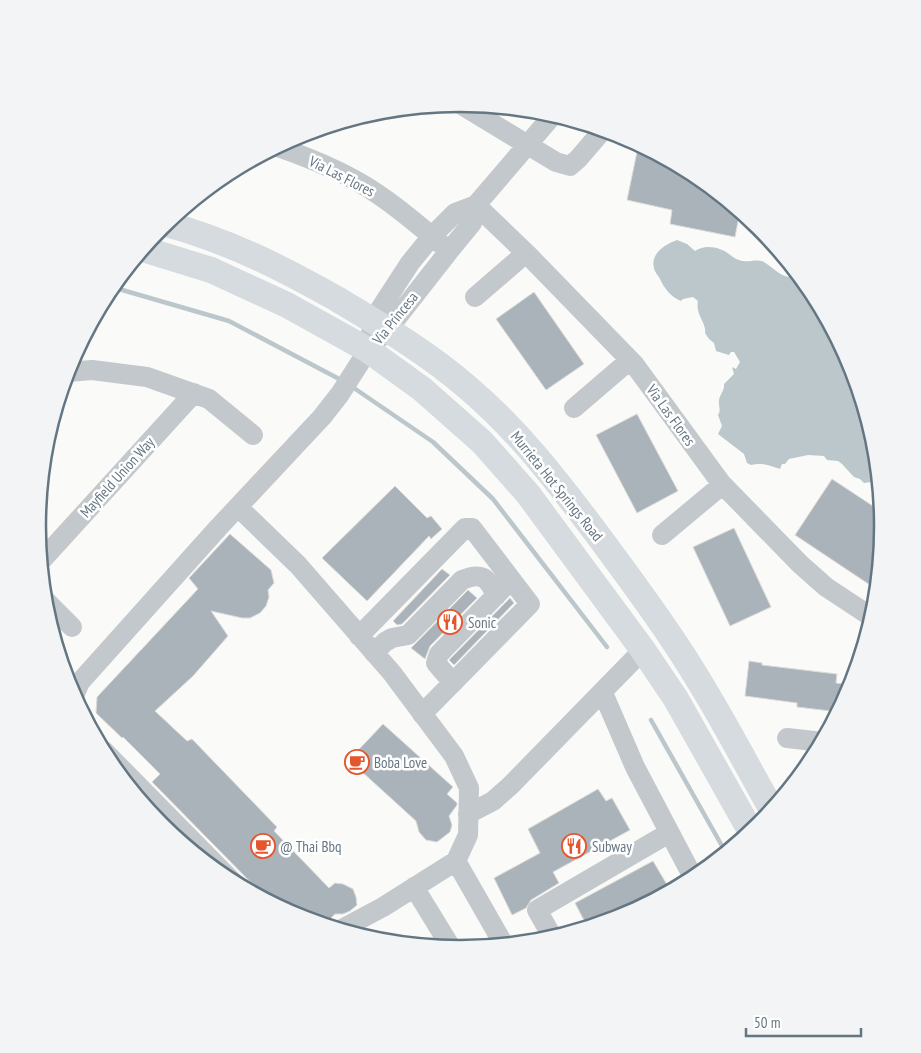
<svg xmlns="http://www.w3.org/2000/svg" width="921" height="1053" viewBox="0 0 921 1053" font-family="'PT Sans Narrow',sans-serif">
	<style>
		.water { fill: #bbc7cb }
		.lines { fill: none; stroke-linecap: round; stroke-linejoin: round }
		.stream { stroke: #bbc7cb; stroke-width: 4.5 }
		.building { fill: #aab3b9; stroke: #dcdcda }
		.minor { stroke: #c3c8cc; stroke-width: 20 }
		.major { stroke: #d6dbdf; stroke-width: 26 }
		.labels { text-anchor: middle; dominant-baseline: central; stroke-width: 5; stroke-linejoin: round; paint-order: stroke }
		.street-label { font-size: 15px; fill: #657683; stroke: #fff }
		.poi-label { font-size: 15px; fill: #657683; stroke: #fff; text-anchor: start }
		.rim { fill: none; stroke: #657683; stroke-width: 2.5 }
	</style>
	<rect width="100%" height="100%" fill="#fafaf8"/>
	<path class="water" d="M677 240 687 244 695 251C705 244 720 247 729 254 732 256 735 259 739 260 745 263 756 259 762 261 771 265 783 280 792 276 797 289 809 292 817 301L851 365 875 444 879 486 871 482 864 483 860 479 854 477 842 464 838 461 827 460 824 456 808 455 789 459 785 464H782L780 469C770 466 762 462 751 465L747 463 744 454 718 434 722 426 718 415C721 410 719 409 719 403 718 396 725 391 724 384L734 374 732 367 736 369 740 362 734 352H731L729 355 716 351 714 343 709 339 705 333C707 323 695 315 698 301L693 297 683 299 681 301C671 297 664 288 660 279 658 275 655 273 654 268 650 253 666 244 677 240Z"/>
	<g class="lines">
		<path class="stream" d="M112 287 229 321 343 381
			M351 386 433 442 493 499 607 647
			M651 720 726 853"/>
	</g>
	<path class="building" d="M638 147 646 148 696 175 740 211 735 237 670 224 672 210 627 200Z
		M534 292 584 364 546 390 496 319Z
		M637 414 678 491 637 513 596 435Z
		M832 479 882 512 884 526 878 579 873 587 795 535Z
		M395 486 427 518 431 516 442 529 431 539 429 536 367 601 322 558Z
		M734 528 771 607 730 626 693 547Z
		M230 534 271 570 274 583 268 590 269 597 266 606 260 613 250 618H242L211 611 228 636 193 676 155 711 187 741 192 739 277 827 274 831 329 888 335 883 343 884 353 889 356 897 357 905 350 911 343 914H335L324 925 298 917 270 902 152 782 160 774 123 737 122 738 96 713 97 697 198 589 189 578Z
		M442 569 450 575 402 624 397 625 393 621Z
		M468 590 477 598 430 646 425 659 411 648Z
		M510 598 514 603 454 665 449 660Z
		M749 661 762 663V665L837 674 836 683 852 685 839 712 797 707V703L745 696Z
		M383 724 453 787 447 794 457 803V805L449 816 452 825 450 832 437 842 426 840 419 832 416 821 349 760Z
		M598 789 606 801 612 798 630 830 553 872 559 883 531 900 526 908 512 915 494 878 540 853 528 829Z
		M653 861 669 888 608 922 588 928 575 903Z"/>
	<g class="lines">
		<path class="minor" d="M460 104 556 162 570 166 578 159 603 130
			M278 147C313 159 349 174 379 195 404 212 426 231 449 251
			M476 205 529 256 634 364 721 483 800 564 826 587 873 618
			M475 297 526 253
			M371 334 373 320 410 263 432 236 455 213 476 205
			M68 372 92 370 147 377 209 399 253 435
			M574 408 630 360
			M238 507 298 565 392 673 454 756 469 788 468 835 456 861 383 907 340 930
			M662 535 722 485
			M41 561 194 393
			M45 600 72 627
			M359 636 465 528H472L530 604 422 714
			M374 653 385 642 392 638 408 635 462 580C482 572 488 577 496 596
			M453 683 436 663 439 654 505 586
			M603 693 635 767 694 879
			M74 696 80 682 218 528 322 417 340 394 368 350 388 329 449 251 472 223 476 205 553 115
			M787 738 823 742
			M103 750 234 883
			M468 814 493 801 510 786 643 650
			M456 861 504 945
			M414 887 452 949
			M553 938 537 910 669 833"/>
		<path class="major" d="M166 224C229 241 280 267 337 299 382 326 428 353 467 387 518 430 557 481 597 534 623 569 649 604 673 640 710 695 740 753 772 810
			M143 249 211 270 287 305 368 350 422 389 482 442 528 494 643 650 676 699 751 832"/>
	</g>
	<defs>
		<symbol id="restaurant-ring" viewBox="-11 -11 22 22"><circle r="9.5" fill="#fff" stroke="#e4572e" stroke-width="1.5"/><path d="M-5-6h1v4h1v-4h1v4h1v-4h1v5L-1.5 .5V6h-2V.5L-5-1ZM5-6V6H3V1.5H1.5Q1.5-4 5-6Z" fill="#e4572e"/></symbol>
		<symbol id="cafe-ring" viewBox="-11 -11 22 22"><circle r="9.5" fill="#fff" stroke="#e4572e" stroke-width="1.5"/><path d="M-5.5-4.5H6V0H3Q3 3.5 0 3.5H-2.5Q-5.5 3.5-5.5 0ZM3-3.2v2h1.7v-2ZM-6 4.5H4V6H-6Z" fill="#e4572e"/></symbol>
	</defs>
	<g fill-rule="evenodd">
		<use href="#restaurant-ring" x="436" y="608" width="28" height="28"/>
		<use href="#cafe-ring" x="343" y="748" width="28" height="28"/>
		<use href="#cafe-ring" x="249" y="832" width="28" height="28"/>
		<use href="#restaurant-ring" x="560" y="832" width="28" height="28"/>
	</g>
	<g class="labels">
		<g class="street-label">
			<text transform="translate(342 176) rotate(27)">Via Las Flores</text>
			<text transform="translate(395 318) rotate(-51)">Via Princesa</text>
			<text transform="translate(671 415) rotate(54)">Via Las Flores</text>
			<text transform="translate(117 477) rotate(-48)">Mayfield Union Way</text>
			<text transform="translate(557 486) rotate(51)">Murrieta Hot Springs Road</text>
		</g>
		<g class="poi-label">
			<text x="468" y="622">Sonic</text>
			<text x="374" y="762">Boba Love</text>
			<text x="280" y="846">@ Thai Bbq</text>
			<text x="592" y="846">Subway</text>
		</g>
	</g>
	<path d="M0 0H921V1053H0ZM46 526a414 414 0 1 1 828 0a414 414 0 1 1-828 0Z" fill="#f3f4f5" fill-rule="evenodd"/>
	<path class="rim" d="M46 526a414 414 0 1 1 828 0a414 414 0 1 1-828 0Z"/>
	<path d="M746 1028v8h115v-8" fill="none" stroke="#657683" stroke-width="2.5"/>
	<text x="754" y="1028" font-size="15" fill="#657683" stroke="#ffffff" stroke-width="4" paint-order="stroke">50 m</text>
</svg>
